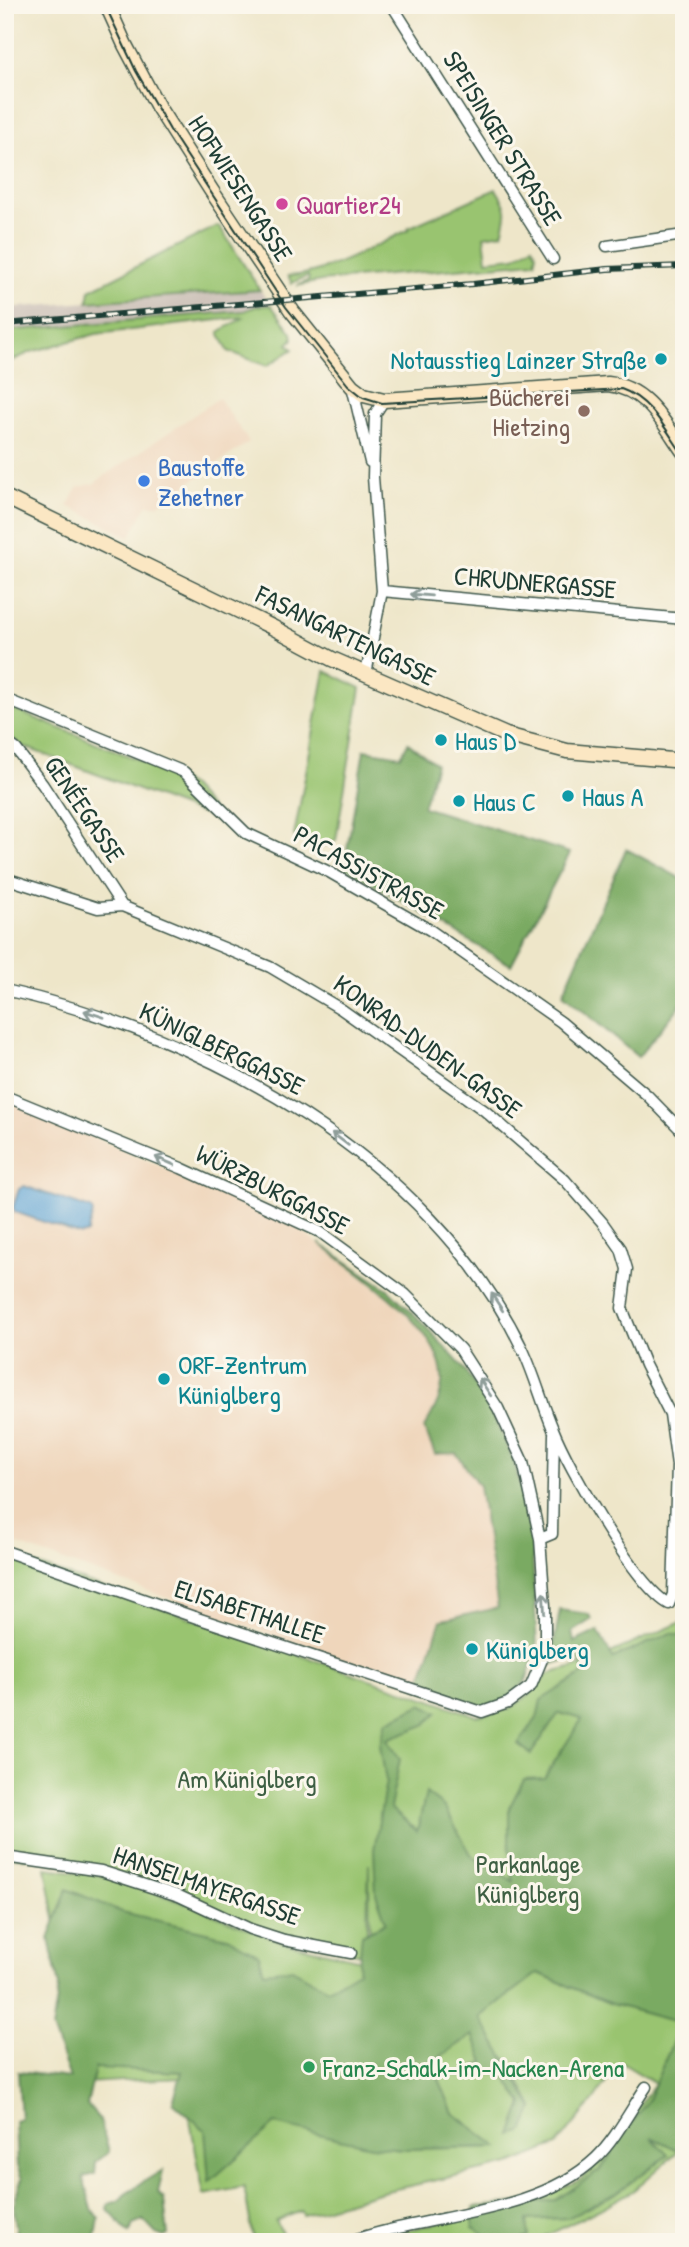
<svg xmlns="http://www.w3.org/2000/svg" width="689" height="2247" viewBox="0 0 689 2247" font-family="'Patrick Hand',sans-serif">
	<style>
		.built { fill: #efd6bb }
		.industrial { fill: #cdc2b9 }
		.green { fill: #99c470; stroke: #5c8052; stroke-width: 2; fill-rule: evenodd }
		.forest { fill: #7aaa62; stroke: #4c744b; stroke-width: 2 }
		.water { fill: #60a4d5; stroke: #407084; stroke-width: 2 }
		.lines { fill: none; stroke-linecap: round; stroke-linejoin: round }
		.minor-casing { stroke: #3e564a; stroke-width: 13 }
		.secondary-casing { stroke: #3e564a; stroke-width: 17 }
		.minor { stroke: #fff; stroke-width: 10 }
		.secondary { stroke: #fbe7c3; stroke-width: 14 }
		.tram { stroke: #1f3d34; stroke-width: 2 }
		.rail-casing { stroke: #1f3d34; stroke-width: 6 }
		.rail { stroke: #fbf7ec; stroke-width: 3.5; stroke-dasharray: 10; stroke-linecap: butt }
		.oneway { stroke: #8f9e9a }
		.hotel-dot { fill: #d1479c; stroke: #fbf7ec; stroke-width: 2.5 }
		.culture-dot { fill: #0f9aa8; stroke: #fbf7ec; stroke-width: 2.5 }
		.education-dot { fill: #8d6e63; stroke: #fbf7ec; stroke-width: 2.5 }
		.shop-dot { fill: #3f7fe0; stroke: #fbf7ec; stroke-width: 2.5 }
		.leisure-dot { fill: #2e9e5b; stroke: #fbf7ec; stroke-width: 2.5 }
		.labels { text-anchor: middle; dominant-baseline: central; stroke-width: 6; stroke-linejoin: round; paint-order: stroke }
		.street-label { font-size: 26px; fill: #1f3d34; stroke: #fbf7ec }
		.hotel-label { font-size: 26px; fill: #b23c85; stroke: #fbf7ec; text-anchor: start }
		.culture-label { font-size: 26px; fill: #0d838f; stroke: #fbf7ec; text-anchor: start }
		.education-label { font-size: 26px; fill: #785e54; stroke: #fbf7ec; text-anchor: end }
		.shop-label { font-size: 26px; fill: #366cbe; stroke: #fbf7ec; text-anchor: start }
		.park-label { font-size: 26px; fill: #3e5f43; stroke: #fbf7ec }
		.leisure-label { font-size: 26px; fill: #27864d; stroke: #fbf7ec; text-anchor: start }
	</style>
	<rect width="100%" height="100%" fill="#fbf7ec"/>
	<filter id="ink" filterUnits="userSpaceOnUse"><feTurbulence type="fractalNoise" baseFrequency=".0143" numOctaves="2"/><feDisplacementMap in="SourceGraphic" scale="14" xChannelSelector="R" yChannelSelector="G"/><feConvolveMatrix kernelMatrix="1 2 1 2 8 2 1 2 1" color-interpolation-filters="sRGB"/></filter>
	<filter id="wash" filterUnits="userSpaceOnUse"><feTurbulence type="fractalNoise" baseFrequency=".00686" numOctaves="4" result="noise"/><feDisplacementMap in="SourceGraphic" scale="28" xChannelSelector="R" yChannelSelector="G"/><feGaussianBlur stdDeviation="1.57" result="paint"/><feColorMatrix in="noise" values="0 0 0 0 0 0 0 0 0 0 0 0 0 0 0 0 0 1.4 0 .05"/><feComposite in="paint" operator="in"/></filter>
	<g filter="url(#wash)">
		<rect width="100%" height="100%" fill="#eee6c9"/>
		<path class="built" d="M219 398 249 442 157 505H147L130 537 68 506 78 487 93 484Z
			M5 1099 293 1224 388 1298 427 1335 441 1364 442 1384 438 1398 424 1428 456 1453 479 1485 498 1608 418 1687 5 1540Z"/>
		<path class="industrial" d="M260 290 271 305 257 306 244 311 5 331V308Z"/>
		<path class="green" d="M496 189C509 209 508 212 502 233L484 236 487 260 515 257 532 246 537 254 535 262 321 281 297 286 309 280 308 276 292 283 288 276C324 275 374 246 408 230V228Z
			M217 226 220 227 260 290 88 302 90 290Z
			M271 305 292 333 293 339 288 344 293 349 267 366 228 351 219 332 245 317 96 334 31 352 5 364V331L244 311 257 306Z
			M325 671 361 688 336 840 326 845 294 836Z
			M5 706 171 773 191 787 223 822 22 746 5 733Z
			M5 1554 477 1716 509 1709 530 1694 548 1674 583 1665 684 1621V2146L634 2190 600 2209 534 2242H361L547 2195 580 2180 602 2160 655 2083 620 2062 593 2101 557 2145 510 2164 382 2192 303 2215 301 2211 276 2221 286 2242H254L244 2187 204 2195 182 2078 84 2083 46 1868 99 1875 178 1900 283 1942 370 1962 369 1864 366 1955 285 1938 101 1869 5 1855ZM506 2058 533 2107 512 2135 523 2104 502 2072 479 2073ZM453 2113 497 2147 404 2149 372 2146Z"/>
		<path class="forest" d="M408 743 436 764 423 807 570 853 511 965 344 867 364 750 401 756Z
			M626 849 684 880V1001L638 1057 563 994Z
			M319 1243 389 1290 422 1322 461 1365 489 1406 513 1459 526 1506 532 1544 537 1649 526 1681 505 1701 481 1709 418 1688 441 1620 498 1608 479 1486 456 1453 435 1454 424 1428C432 1414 441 1399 442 1383 446 1328 358 1274 319 1243Z
			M560 1610 588 1614 592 1619 572 1632 574 1642 598 1631 613 1658 671 1633 684 1636V2153L651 2137 668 2155 615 2194 568 2218 527 2220 529 2237C506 2247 492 2240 473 2227L474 2207 556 2200 600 2170 648 2100 681 2023 611 2004 538 1973 480 2017 533 2108 523 2132 511 2135 523 2104 502 2072 457 2075 484 2062 473 2035 432 2062 453 2113 498 2147 405 2149 371 2146 275 2124 209 2182 205 2130 173 2102 182 2072 95 2068 87 2105 100 2120 109 2152 96 2162 95 2174 83 2177 92 2209 99 2219 95 2242H18C15 2215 10 2206 22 2179L17 2166 15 2121 21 2119 18 2072 70 2078 52 2029 59 1987 49 1939 67 1889 122 1912 227 1937 259 1955 264 1972 292 1969 328 1989 358 1971 362 1935 386 1922 376 1894 374 1850 386 1781 380 1745 386 1722 422 1704 438 1712 425 1725 387 1739 400 1759 390 1808 417 1831 426 1793 444 1807 472 1856 513 1881 509 1845V1808L524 1779 544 1778 582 1719 559 1713 531 1754 518 1744 537 1718 541 1700 584 1673 577 1657 550 1665Z
			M163 2170 158 2193 164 2199 168 2235 164 2237 156 2234 143 2220 134 2225 129 2233 108 2210 109 2204 118 2201 135 2187Z"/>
		<path class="water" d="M24 1186 91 1209 93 1213 87 1233 81 1235 15 1212 13 1207 19 1189Z"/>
	</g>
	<g filter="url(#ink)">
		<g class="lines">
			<defs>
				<path id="minor" d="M392 5 553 259
					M607 246 684 235
					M352 386 370 462
					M382 591 684 619
					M366 674 382 591 373 477 375 414 384 400
					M5 699 184 772 246 833 329 872 430 930 561 1022 647 1095 684 1133
					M5 741 16 749 43 785 122 906
					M5 878 98 908 122 906 270 967 341 1009 485 1111 565 1180 602 1222 621 1249 627 1269 622 1308 645 1365 670 1414
					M5 990C207 1035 430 1158 523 1350 535 1376 542 1403 553 1429 568 1467 636 1587 669 1604L673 1594 677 1465 670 1414 684 1422
					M5 1096 181 1168 320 1232 405 1294 460 1349 498 1408 523 1462 540 1539 545 1606V1652L531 1686 508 1703 482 1712 197 1618 5 1551
					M540 1539 552 1534 554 1434
					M5 1857 101 1871 179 1896 250 1929 284 1940 351 1953
					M348 2242C425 2214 535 2216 596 2158 615 2140 631 2109 646 2087"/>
				<path id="secondary" d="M107 5 125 45 158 107 211 190 292 311 352 386 364 395 384 400 608 384C647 388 663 422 684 452
					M5 497 272 627 332 659 506 735 567 751 684 761"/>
			</defs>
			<use href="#minor" class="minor-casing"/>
			<use href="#secondary" class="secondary-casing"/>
			<use href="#minor" class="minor"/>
			<use href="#secondary" class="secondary"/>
			<path class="tram" d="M105 5 136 71 170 130 286 307 348 385 363 397 382 403 621 389C651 399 667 432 684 456"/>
			<defs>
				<path id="rail" d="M5 324 473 284 607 269 684 266"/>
			</defs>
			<use href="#rail" class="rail-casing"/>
			<use href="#rail" class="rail"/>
		</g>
		<defs><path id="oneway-shaft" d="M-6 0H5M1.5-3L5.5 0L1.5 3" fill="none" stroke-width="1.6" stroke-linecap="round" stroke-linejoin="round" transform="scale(1.75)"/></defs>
		<g class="oneway">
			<use href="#oneway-shaft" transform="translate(421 595) rotate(-175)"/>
			<use href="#oneway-shaft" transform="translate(94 1014) rotate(-162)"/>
			<use href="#oneway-shaft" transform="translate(340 1139) rotate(-143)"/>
			<use href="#oneway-shaft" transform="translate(165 1161) rotate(-157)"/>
			<use href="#oneway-shaft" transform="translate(497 1302) rotate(-123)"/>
			<use href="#oneway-shaft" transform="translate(485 1387) rotate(-123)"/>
			<use href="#oneway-shaft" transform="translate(544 1603) rotate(-93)"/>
		</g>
	</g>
	<circle class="hotel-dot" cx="282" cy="204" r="7"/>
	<g class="culture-dot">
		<circle cx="661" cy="359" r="7"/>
		<circle cx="441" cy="740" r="7"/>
		<circle cx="568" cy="796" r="7"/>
		<circle cx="459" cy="801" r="7"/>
		<circle cx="164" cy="1379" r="7"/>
		<circle cx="472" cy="1649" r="7"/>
	</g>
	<circle class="education-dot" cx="584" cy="411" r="7"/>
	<circle class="shop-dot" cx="144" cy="481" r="7"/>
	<circle class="leisure-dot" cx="309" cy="2067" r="7"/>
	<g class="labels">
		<g class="street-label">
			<text transform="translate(503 138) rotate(58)">SPEISINGER STRASSE</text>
			<text transform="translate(241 188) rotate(57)">HOFWIESENGASSE</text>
			<text transform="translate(535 582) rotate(5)">CHRUDNERGASSE</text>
			<text transform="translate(346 635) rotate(26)">FASANGARTENGASSE</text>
			<text transform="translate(85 809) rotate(56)">GENÉEGASSE</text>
			<text transform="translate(369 872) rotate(29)">PACASSISTRASSE</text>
			<text transform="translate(428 1046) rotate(36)">KONRAD-DUDEN-GASSE</text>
			<text transform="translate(222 1048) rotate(26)">KÜNIGLBERGGASSE</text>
			<text transform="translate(273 1189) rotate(27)">WÜRZBURGGASSE</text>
			<text transform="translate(250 1611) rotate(18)">ELISABETHALLEE</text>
			<text transform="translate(207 1885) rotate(19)">HANSELMAYERGASSE</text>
		</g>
		<g class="hotel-label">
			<text x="296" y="204">Quartier24</text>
		</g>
		<g class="culture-label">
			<text x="647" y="359" text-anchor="end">Notausstieg Lainzer Straße</text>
			<text x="455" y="740">Haus D</text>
			<text x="582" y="796">Haus A</text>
			<text x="473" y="801">Haus C</text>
			<text x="178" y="1364">ORF-Zentrum<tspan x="178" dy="30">Küniglberg</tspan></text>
			<text x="486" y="1649">Küniglberg</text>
		</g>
		<g class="education-label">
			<text x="570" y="396">Bücherei<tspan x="570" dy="30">Hietzing</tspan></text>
		</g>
		<g class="shop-label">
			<text x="158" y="466">Baustoffe<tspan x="158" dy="30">Zehetner</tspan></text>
		</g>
		<g class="park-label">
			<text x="247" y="1778">Am Küniglberg</text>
			<text x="528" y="1863">Parkanlage<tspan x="528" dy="30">Küniglberg</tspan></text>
		</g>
		<g class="leisure-label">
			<text x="323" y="2067">Franz-Schalk-im-Nacken-Arena</text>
		</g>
	</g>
	<rect width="689" height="2247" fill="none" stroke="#fbf7ec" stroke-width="28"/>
</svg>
